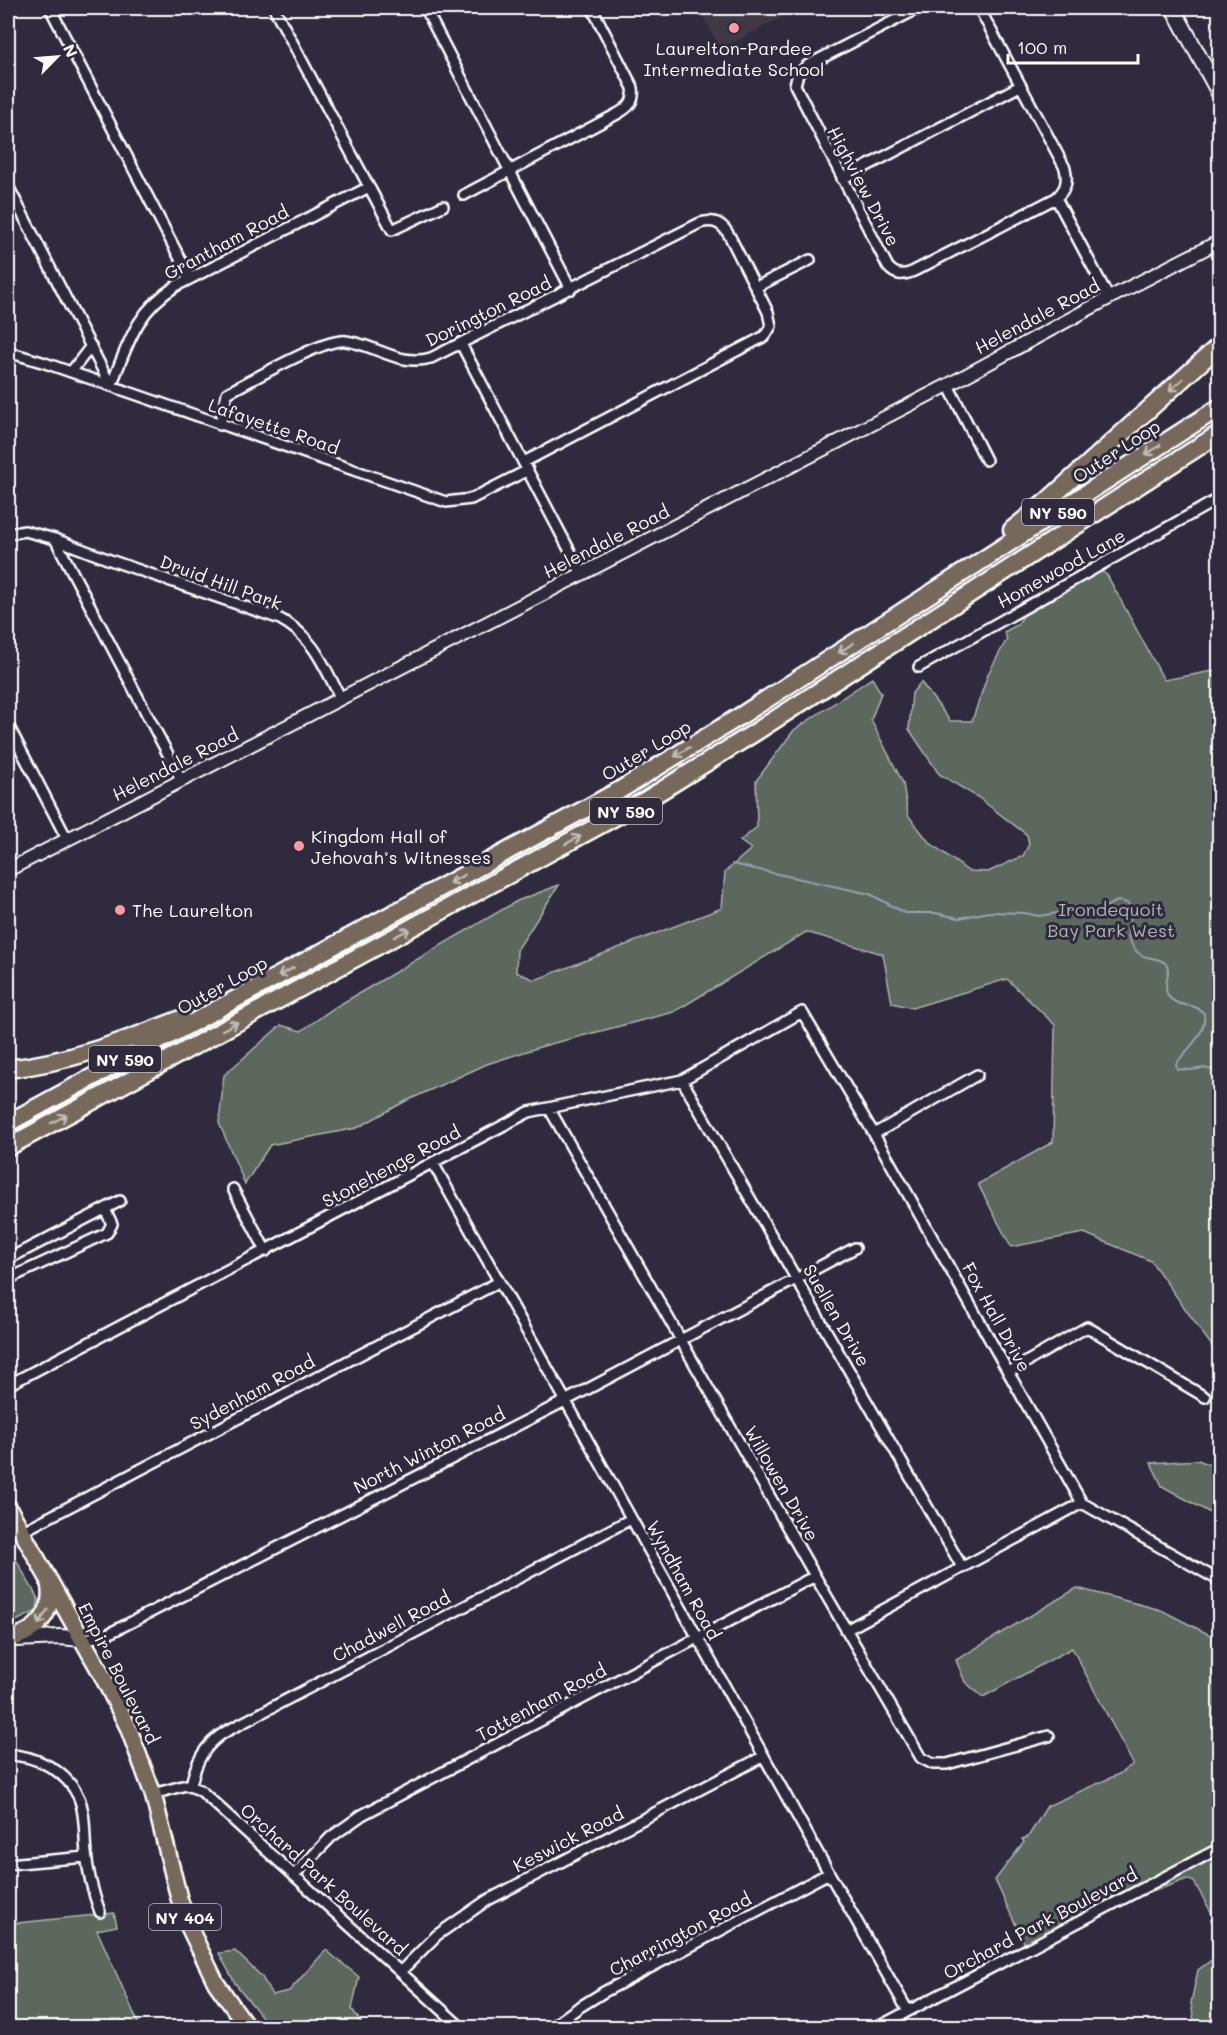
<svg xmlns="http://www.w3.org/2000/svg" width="1227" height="2035" viewBox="0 0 1227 2035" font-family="Mali,sans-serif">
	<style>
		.built { fill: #413845 }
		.green { fill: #5c685d; stroke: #aeb4ae; stroke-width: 1.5 }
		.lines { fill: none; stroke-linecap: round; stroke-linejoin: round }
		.stream { stroke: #97a2b1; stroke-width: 2 }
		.minor-casing { stroke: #fff; stroke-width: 14 }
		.tertiary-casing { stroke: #fff; stroke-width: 16 }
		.secondary-casing { stroke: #fff; stroke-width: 18 }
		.primary-casing { stroke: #fff; stroke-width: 20 }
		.motorway-casing { stroke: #fff; stroke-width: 21 }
		.minor { stroke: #2f2a3d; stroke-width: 9 }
		.tertiary { stroke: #2f2a3d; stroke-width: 12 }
		.secondary { stroke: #2f2a3d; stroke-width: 14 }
		.primary { stroke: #76695c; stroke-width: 15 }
		.motorway { stroke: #76695c; stroke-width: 16 }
		.oneway { stroke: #c1bcb6 }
		.poi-dot { fill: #ff9aa2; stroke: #2f2a3d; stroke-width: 2 }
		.labels { text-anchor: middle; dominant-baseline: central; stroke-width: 6; stroke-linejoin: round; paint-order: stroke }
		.shield { fill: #2f2a3d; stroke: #c1bfc5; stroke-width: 1.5 }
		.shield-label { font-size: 16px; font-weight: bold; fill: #fff }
		.poi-label { font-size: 18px; fill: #fff; stroke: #2f2a3d; text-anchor: start }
		.street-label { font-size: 18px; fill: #fff; stroke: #2f2a3d }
		.park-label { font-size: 18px; fill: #aeb4ae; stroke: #2f2a3d }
	</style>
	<rect width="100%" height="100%" fill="#2f2a3d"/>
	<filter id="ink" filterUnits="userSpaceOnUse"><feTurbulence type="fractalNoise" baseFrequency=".0167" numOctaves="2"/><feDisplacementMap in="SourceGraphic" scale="12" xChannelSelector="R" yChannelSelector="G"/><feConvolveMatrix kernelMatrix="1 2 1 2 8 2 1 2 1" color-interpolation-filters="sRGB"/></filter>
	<g filter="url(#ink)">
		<path class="built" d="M698 8H799L721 49Z"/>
		<path class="green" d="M1101 571 1107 575 1164 680 1219 670V1356L1151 1261 1084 1233 1011 1247 978 1184 1053 1142 1055 1025 1007 979 912 1008 892 1003 883 954 806 932 674 1012 543 1046 487 1064 404 1102 357 1128 270 1145 245 1184 219 1123 224 1075 281 1025 301 1031 334 1008 517 901 559 885 517 950 516 972 535 980 722 908 725 872 751 849 740 841 757 827 756 781 794 730 872 678 881 693 871 720 903 783 908 815 929 842 968 871 988 872 1023 856 1029 844 1027 835 979 798 939 774 909 729 912 693 921 682 950 721H972L988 674 1007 639 1004 632 1017 625 1023 616Z
			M1198 1460 1219 1469V1518L1162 1486 1151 1463Z
			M8 1545 38 1599 37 1611 14 1622H8Z
			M1077 1588 1161 1610 1208 1634 1219 1636V1926L1194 1882 1187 1879 1155 1891 1143 1887 1027 1949 995 1880 1024 1842 1022 1839 1028 1837 1047 1806 1119 1774 1133 1764 1072 1648 983 1697 965 1682 956 1660Z
			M114 1913 117 1926 97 1930 140 2027 8 2028V1924Z
			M1219 1947V2027H1195L1191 2003 1198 1970 1217 1956Z
			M326 1950 359 1977 352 2009 364 2027H270L235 1983 219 1953 235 1951 262 1977 272 1995 289 1991Z"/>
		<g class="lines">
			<path class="stream" d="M732 864 870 894 905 913H935L959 918 989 912 1024 913 1039 916 1064 912 1074 907H1081L1088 909 1090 914C1102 914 1111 898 1124 902 1138 907 1129 921 1128 931 1127 935 1131 944 1134 948 1143 962 1158 955 1166 964 1173 973 1159 988 1171 999 1182 1009 1191 1001 1204 1013 1207 1035 1187 1048 1176 1064L1177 1069 1191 1070 1204 1068 1220 1072"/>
			<defs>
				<path id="minor" d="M50 8 190 278
					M274 8 392 230 443 206
					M425 8 571 289
					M919 8 808 65 798 74 795 85 888 267C896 276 903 276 914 271L1056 198C1066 189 1068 182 1065 168L979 8
					M1209 74 1220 69
					M842 179 1020 86
					M8 186 111 386
					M464 195 617 114C628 108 635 102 633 88L592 8
					M1056 198 1109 298
					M756 287 810 260
					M461 344 582 574
					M8 352 42 362 446 502 471 499 528 470
					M71 372 91 346
					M948 385 986 460
					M111 386C128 344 136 311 176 286L369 187
					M220 425 227 393C251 381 324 338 346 341 377 345 399 367 431 358L700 223C714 219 722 223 729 235L768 312 771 326 765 336 524 462
					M8 534 25 531 55 539 110 560 280 619C314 637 324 666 341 699
					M55 539 182 781
					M919 667 1220 498
					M8 725 67 839
					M682 1080 962 1567
					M549 1108 815 1576 921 1758 933 1764H947L1049 1736
					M874 1134 977 1075
					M433 1163 829 1873 908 2011
					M233 1189 266 1251
					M8 1259 120 1201
					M8 1279 107 1233 112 1224 105 1209
					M1009 1372 1087 1327 1205 1397
					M8 1385 529 1112 682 1080 802 1012 874 1134 1082 1503 1220 1581
					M21 1532 499 1282
					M846 1630 1082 1503
					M82 1639 104 1636 565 1401 855 1248
					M8 1755C36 1755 67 1771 79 1798 86 1815 84 1836 86 1853 88 1873 93 1893 100 1912
					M191 1785C196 1762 204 1745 225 1732L631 1519
					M153 1794 186 1785 200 1790 462 2028
					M8 1864 86 1857
					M294 1875 331 1837 362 1815 815 1576
					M401 1971 437 1935 486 1901 764 1756
					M550 2028 578 2008 604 1992 829 1873
					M876 2028 1220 1848"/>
				<path id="tertiary" d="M8 870 948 385 1109 298 1220 241"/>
				<path id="secondary" d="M1173 8 1220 95
					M16 1639 60 1637 82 1639"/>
				<path id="primary" d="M8 1507 100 1671 128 1727 153 1794 179 1898 189 1927 216 1983 248 2028
					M9 1639C37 1632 55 1613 49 1583"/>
				<path id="motorway" d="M1012 530 1045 503 1220 345
					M8 1069C70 1062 122 1042 181 1019
					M8 1123 620 790 742 715 1220 407
					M8 1147 646 800 754 733 1220 433"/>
			</defs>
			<use href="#minor" class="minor-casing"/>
			<use href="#tertiary" class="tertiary-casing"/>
			<use href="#secondary" class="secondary-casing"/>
			<use href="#primary" class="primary-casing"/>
			<use href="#motorway" class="motorway-casing"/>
			<use href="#minor" class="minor"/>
			<use href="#tertiary" class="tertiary"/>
			<use href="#secondary" class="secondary"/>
			<use href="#primary" class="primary"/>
			<use href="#motorway" class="motorway"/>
		</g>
		<defs><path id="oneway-shaft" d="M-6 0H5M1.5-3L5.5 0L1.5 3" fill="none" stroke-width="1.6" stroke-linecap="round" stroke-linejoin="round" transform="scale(1.5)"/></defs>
		<g class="oneway">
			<use href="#oneway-shaft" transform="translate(1176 385) rotate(138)"/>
			<use href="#oneway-shaft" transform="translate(1153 450) rotate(147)"/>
			<use href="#oneway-shaft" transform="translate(846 648) rotate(147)"/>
			<use href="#oneway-shaft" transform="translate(682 752) rotate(148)"/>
			<use href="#oneway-shaft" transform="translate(573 840) rotate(-28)"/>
			<use href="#oneway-shaft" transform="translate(457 879) rotate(151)"/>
			<use href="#oneway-shaft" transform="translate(402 933) rotate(-28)"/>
			<use href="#oneway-shaft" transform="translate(286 972) rotate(151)"/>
			<use href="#oneway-shaft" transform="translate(230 1026) rotate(-28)"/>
			<use href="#oneway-shaft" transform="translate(59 1119) rotate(-28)"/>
			<use href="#oneway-shaft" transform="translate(43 1617) rotate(124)"/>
		</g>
	</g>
	<g class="poi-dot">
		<circle cx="734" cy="28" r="6"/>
		<circle cx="299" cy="846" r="6"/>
		<circle cx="120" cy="910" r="6"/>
	</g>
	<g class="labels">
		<g class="shield">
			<rect x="1022" y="499" width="72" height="26" rx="4.5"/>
			<rect x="590" y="798" width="72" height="26" rx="4.5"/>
			<rect x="89" y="1046" width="72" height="26" rx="4.5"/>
			<rect x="149" y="1904" width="72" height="26" rx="4.5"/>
		</g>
		<g class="shield-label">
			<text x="1058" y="512">NY 590</text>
			<text x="626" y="811">NY 590</text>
			<text x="125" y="1059">NY 590</text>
			<text x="185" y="1917">NY 404</text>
		</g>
		<g class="poi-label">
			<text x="734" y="48" text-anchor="middle">Laurelton-Pardee<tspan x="734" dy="21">Intermediate School</tspan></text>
			<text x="311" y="836">Kingdom Hall of<tspan x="311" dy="21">Jehovah’s Witnesses</tspan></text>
			<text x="132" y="910">The Laurelton</text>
		</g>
		<g class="street-label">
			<text transform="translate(864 186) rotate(62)">Highview Drive</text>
			<text transform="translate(226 242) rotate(-28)">Grantham Road</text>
			<text transform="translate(488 311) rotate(-26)">Dorington Road</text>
			<text transform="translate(1037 316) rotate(-28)">Helendale Road</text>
			<text transform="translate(274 426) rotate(19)">Lafayette Road</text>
			<text transform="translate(1116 451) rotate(-33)">Outer Loop</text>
			<text transform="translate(606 541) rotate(-27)">Helendale Road</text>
			<text transform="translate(1061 568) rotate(-29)">Homewood Lane</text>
			<text transform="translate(221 582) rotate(20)">Druid Hill Park</text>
			<text transform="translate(646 750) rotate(-31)">Outer Loop</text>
			<text transform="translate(175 764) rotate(-27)">Helendale Road</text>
			<text transform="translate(222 985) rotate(-29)">Outer Loop</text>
			<text transform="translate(391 1166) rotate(-28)">Stonehenge Road</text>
			<text transform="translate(837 1315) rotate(60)">Suellen Drive</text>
			<text transform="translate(997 1317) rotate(61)">Fox Hall Drive</text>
			<text transform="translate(252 1392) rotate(-28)">Sydenham Road</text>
			<text transform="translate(429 1450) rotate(-27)">North Winton Road</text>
			<text transform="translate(782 1483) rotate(60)">Willowen Drive</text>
			<text transform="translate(684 1580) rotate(61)">Wyndham Road</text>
			<text transform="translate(391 1626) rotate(-28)">Chadwell Road</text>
			<text transform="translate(119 1673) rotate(63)">Empire Boulevard</text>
			<text transform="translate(541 1702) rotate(-28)">Tottenham Road</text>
			<text transform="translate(568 1839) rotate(-27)">Keswick Road</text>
			<text transform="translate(324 1879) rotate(42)">Orchard Park Boulevard</text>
			<text transform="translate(1040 1923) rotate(-28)">Orchard Park Boulevard</text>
			<text transform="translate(680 1934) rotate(-28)">Charrington Road</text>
		</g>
		<g class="park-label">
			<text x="1111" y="909">Irondequoit<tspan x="1111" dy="21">Bay Park West</tspan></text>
		</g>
	</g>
	<rect width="1227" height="2035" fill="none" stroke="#2f2a3d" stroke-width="30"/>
	<rect x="15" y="15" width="1197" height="2005" fill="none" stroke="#fff" stroke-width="2" filter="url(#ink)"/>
	<g transform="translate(57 57) rotate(65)" stroke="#2f2a3d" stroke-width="4.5" paint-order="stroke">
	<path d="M0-4.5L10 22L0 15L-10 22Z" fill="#ffffff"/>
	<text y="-9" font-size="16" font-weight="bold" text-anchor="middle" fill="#ffffff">N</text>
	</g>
	<path d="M1008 54v9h130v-9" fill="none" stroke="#ffffff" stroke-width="3"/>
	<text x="1017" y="54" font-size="18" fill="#ffffff" stroke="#2f2a3d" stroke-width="4.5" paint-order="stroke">100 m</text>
</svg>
